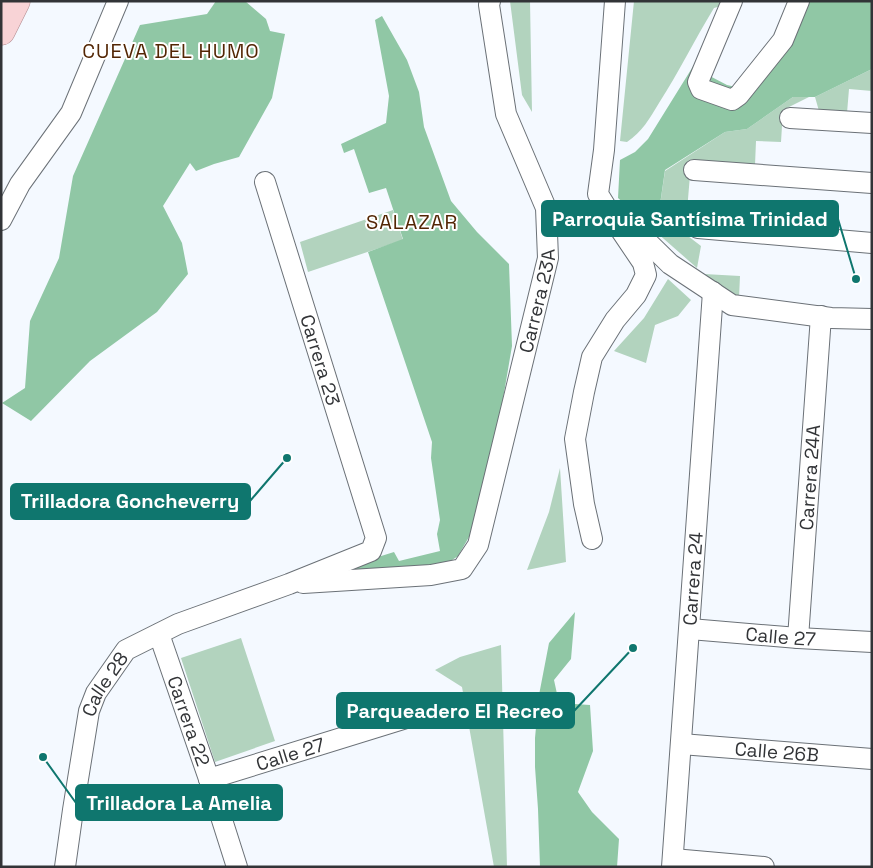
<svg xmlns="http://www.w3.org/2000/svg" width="873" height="868" viewBox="0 0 873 868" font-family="'Space Grotesk',sans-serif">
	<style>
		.green { fill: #b2d3be }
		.forest { fill: #90c7a5 }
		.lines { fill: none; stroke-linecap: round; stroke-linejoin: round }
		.minor-casing { stroke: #6b7177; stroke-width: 22 }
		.primary-casing { stroke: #b0888d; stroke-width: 29 }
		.minor { stroke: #fff; stroke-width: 20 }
		.primary { stroke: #f8d3d6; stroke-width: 28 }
		.labels { text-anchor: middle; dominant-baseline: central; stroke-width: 4; stroke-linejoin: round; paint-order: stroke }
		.street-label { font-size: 19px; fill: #323437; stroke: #fff }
		.neighbourhood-label { font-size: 20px; letter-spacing: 1px; fill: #532604; stroke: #fff }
		.leader { fill: none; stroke: #0f766e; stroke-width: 2 }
		.callout-dot { fill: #0f766e; stroke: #fff; stroke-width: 2 }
		.callout { fill: #0f766e; stroke: #0f766e; stroke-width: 2 }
		.callout-label { font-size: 20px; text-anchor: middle; font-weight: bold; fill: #fff }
	</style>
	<rect width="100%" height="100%" fill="#f4f9ff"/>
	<path class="green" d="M510 1H530L532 112 522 95Z
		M634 1H726L725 5 714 8C695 39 679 72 659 103 650 118 642 132 627 142L620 141Z
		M872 69V91L849 89 847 113 819 111 815 97Z
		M793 97H809L783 110 781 142 756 141 755 165 691 163 686 223 684 233 701 246 697 268 656 232 665 171 725 132 747 129Z
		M393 210 403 240 308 272 300 242Z
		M704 274 740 276 739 298Z
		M668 279 691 300 678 316 655 325 646 363 614 351 644 318Z
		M560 468 566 562 527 570 549 512Z
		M241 638 275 741 215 762 181 658Z
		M501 645 507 867H494L462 687 435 670 460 657Z"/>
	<path class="forest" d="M216 1H245L266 19 270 31 285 34 272 98 239 157 214 164 196 171 190 163 163 206 182 243 188 274 157 312 90 361 31 421 2 403 25 388 30 321 59 258 73 176 140 25 207 14Z
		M805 1H872V69L815 97H793L747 129 725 132 665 170 656 232 618 198 620 160 635 152 648 139 697 60 704 73 727 85 740 88Z
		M382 16 407 60 419 92 424 127 451 201 477 232 509 264 512 346 496 440 473 530 458 556 439 569 336 575 362 562 394 552 399 561 440 551 437 534 440 520 431 458 432 442 368 252 403 239 386 188 369 193 354 149 344 153 341 144 386 123 389 96 375 20Z
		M575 612 571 659 554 680 559 703 590 705 593 751 578 792 592 812 619 839 617 867H540L538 809 535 767V738L539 695 549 643Z"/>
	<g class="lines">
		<defs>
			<g id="minor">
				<path d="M732 1 698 82 701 89 732 100 739 95 783 40 799 1"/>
				<path d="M790 118 872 123"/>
				<path d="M694 170 872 183"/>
				<path d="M623 218 670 264 732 305 831 318 872 319"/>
				<path d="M1 220 20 184 71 113 118 1"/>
				<path d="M698 228 872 243"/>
				<path d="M592 539 584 504 575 439 584 392 592 357 615 320 636 295 646 275 643 263 616 223 598 194 604 150 615 1"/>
				<path id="s1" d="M303 583 431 575 462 569 478 545 548 258 546 208 506 114 489 5 490 1"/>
				<path id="s2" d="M690 629 798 638 872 642"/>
				<path id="s3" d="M159 634 209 779 237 867"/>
				<path id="s4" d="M798 638 821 316"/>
				<path id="s5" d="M681 744 872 759"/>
				<path id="s6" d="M209 779 429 711"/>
				<path d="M673 859 764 867"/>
				<path id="s7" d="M65 867 73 810 89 711 96 693 126 650 178 624 289 584 371 551 376 538 265 182"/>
				<path id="s8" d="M672 867 713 292"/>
			</g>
			<path id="primary" d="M1 31 16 1"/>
		</defs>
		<use href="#minor" class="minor-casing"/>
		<use href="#primary" class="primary-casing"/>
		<use href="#minor" class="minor"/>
		<use href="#primary" class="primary"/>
	</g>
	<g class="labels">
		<g class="street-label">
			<text stroke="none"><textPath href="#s1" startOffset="440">Carrera 23A</textPath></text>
			<text transform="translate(320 360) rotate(73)">Carrera 23</text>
			<text stroke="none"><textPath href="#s4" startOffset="161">Carrera 24A</textPath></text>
			<text stroke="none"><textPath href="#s8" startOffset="289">Carrera 24</textPath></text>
			<text stroke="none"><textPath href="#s2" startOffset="91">Calle 27</textPath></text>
			<text stroke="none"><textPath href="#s7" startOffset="189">Calle 28</textPath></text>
			<text stroke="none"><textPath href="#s3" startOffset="92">Carrera 22</textPath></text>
			<text stroke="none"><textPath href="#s5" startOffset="96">Calle 26B</textPath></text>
			<text stroke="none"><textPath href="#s6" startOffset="85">Calle 27</textPath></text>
		</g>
		<g class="neighbourhood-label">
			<text x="171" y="51">CUEVA DEL HUMO</text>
			<text x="412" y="222">SALAZAR</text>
		</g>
	</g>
	<path class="leader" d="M856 279L838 219M287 458L250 501M633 648L574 711M43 757L76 803"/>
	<g class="callout-dot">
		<circle cx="856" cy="279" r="5"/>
		<circle cx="287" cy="458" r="5"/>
		<circle cx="633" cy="648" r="5"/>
		<circle cx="43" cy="757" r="5"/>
	</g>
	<g class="callout">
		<rect x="542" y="201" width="296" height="35" rx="5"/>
		<rect x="11" y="484" width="239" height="35" rx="5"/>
		<rect x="337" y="693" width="237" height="35" rx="5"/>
		<rect x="76" y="785" width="206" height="35" rx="5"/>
	</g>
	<g class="callout-label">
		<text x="690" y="226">Parroquia Santísima Trinidad</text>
		<text x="130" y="508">Trilladora Goncheverry</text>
		<text x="455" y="718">Parqueadero El Recreo</text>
		<text x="179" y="810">Trilladora La Amelia</text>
	</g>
	<rect width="873" height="868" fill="none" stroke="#323437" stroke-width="5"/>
</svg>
